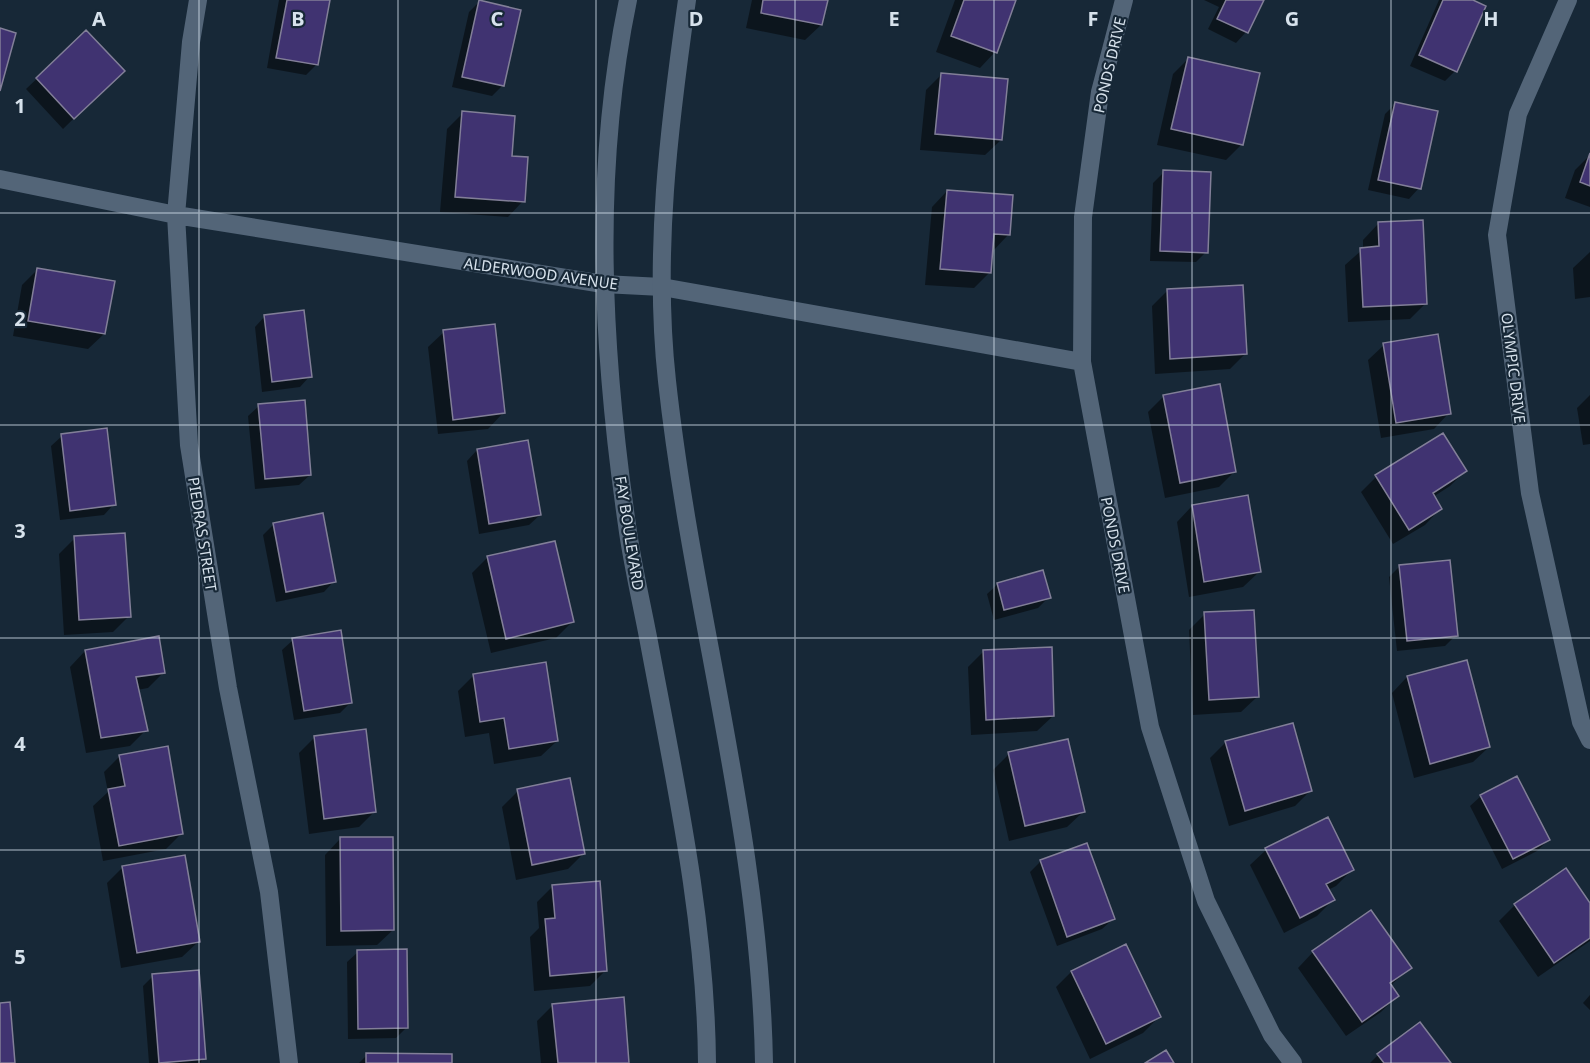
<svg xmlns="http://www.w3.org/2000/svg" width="1590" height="1063" viewBox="0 0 1590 1063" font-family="'Noto Sans',sans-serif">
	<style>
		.shadow { fill: #0007 }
		.building { fill: #403371; stroke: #827f98; stroke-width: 1.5 }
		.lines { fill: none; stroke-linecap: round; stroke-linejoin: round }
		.minor { stroke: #536578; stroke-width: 18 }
		.secondary { stroke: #536578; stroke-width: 18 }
		.grid { fill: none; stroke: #d7e2ec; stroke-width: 1.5; stroke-opacity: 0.55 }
		.labels { text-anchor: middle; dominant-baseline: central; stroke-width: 4.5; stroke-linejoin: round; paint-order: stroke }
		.street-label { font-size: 15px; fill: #d7e2ec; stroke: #172837 }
		.grid-label { font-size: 20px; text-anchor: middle; font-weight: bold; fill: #d7e2ec; stroke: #172837; stroke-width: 4.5; stroke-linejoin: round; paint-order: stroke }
	</style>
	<rect width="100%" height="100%" fill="#172837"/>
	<path class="shadow" d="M279 0H328L317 64 306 75 267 68Z
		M752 0H826L821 25 805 40 746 28Z
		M955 0H1014L995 52 980 68 936 52Z
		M1204 0H1262L1246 32 1236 43 1208 29 1219 7Z
		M1439 0H1469L1455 71 1445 81 1410 66Z
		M479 2 519 11 502 86 492 96 452 87 469 12Z
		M86 32 122 71 63 129 26 89Z
		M1189 58 1258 74 1241 145 1226 160 1157 145 1173 74Z
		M942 74 1001 140 985 155 920 150 926 90Z
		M1396 103 1419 188 1409 199 1368 190 1385 114Z
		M463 113 511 158 523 201 508 217 440 212 447 129Z
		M1590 155V207L1565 198 1575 170Z
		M1164 172 1206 252 1196 262 1150 261 1153 183Z
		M947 191 1008 235 993 251 989 273 974 288 925 285 932 207Z
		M1378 224 1426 303 1410 319 1348 322 1345 265 1363 249V240Z
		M1590 252V297L1575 299 1573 268Z
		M38 269 104 334 88 349 13 336 22 285Z
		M1167 291 1246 353 1230 369 1155 374 1152 306Z
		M265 316 310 376 300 387 262 392 255 327Z
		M444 332 503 413 488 429 438 434 428 347Z
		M1384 345 1449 413 1434 429 1381 438 1368 360Z
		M1590 395V444L1583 445 1577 408Z
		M1164 396 1235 471 1219 487 1165 498 1148 412Z
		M259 406 310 475 299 485 255 489 248 416Z
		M62 436 114 504 104 515 60 520 51 446Z
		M477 450 540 515 529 525 479 534 467 461Z
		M1465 471 1450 486 1433 497 1440 509 1425 525 1393 544 1361 492 1376 477Z
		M1192 506 1259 572 1243 587 1189 597 1177 522Z
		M274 524 334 581 324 592 276 602 263 535Z
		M75 538 129 616 113 632 64 635 59 554Z
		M488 557 572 622 556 638 491 653 472 573Z
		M1400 566 1456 635 1445 646 1397 651 1389 577Z
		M998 584 1049 597 1038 608 994 620 987 594Z
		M1205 614 1257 697 1241 712 1193 715 1189 630Z
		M293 640 351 702 340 713 294 720 282 650Z
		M85 651 164 672 148 688 137 690 146 730 130 746 86 753 70 667Z
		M984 651 1053 716 1037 731 971 735 968 667Z
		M473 676 557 741 541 756 494 764 489 733 465 737 458 691Z
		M1407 677 1489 747 1473 762 1414 778 1392 693Z
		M315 737 374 812 359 827 309 834 299 753Z
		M1226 742 1310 791 1295 806 1229 826 1210 758Z
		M1009 754 1083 812 1067 827 1009 841 993 770Z
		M120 756 182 833 166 849 103 861 93 806 108 792 104 772Z
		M518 791 583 854 568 869 516 880 502 807Z
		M1481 796 1548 840 1537 851 1502 869 1470 806Z
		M1327 819 1352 870 1336 886 1328 890 1333 900 1317 916 1284 933 1250 865 1266 850Z
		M340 839 393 930 377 945 326 946 325 855Z
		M1041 861 1113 919 1102 929 1057 946 1030 872Z
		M123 867 198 942 182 957 121 968 107 883Z
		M1565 870 1590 906V941L1538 977 1499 921 1515 905Z
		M552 887 606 970 590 986 534 991 530 937 539 928 537 902Z
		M358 952 407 1027 396 1038 348 1039 347 962Z
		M1313 952 1410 968 1390 986 1397 996 1381 1012 1346 1036 1298 968Z
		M1071 972 1159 1017 1143 1033 1090 1059 1056 987Z
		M153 976 204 1058 200 1063H149L143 986Z
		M1590 995V1010L1583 1003Z
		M553 1005 628 1063H541L537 1021Z
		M367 1055 450 1063H359Z
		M1378 1055 1450 1063H1370Z"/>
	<path class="building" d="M287 0H330L318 65 276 58Z
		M479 0 521 10 504 86 462 77Z
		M763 0H828L822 25 761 13Z
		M964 0H1016L997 53 951 36Z
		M1226 0H1264L1248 33 1217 19Z
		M1443 0H1473L1486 6 1457 72 1419 55Z
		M0 28 16 33 0 91Z
		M86 30 125 71 74 119 36 78Z
		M1188 57 1260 73 1243 145 1171 129Z
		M941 73 1008 79 1002 140 935 134Z
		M1395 102 1438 111 1421 189 1378 180Z
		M462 111 515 116 512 156 528 157 525 202 455 197Z
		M1590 153V186L1580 182Z
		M1163 170 1211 172 1208 253 1160 251Z
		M947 190 1013 195 1010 235 994 234 991 273 940 269Z
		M1423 220 1427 304 1363 307 1360 248 1379 246 1378 222Z
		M37 268 115 281 105 334 28 321Z
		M1243 285 1247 354 1170 359 1167 289Z
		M304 310 312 377 272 382 264 315Z
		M495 324 505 413 453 420 443 330Z
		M1438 334 1451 414 1396 423 1383 343Z
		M1220 384 1236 472 1180 483 1163 395Z
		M305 400 311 475 265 479 258 404Z
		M107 428 116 505 70 511 61 434Z
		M1443 433 1467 471 1433 493 1442 509 1409 530 1375 475Z
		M528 440 541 515 489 524 477 449Z
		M1248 495 1261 572 1204 582 1192 505Z
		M323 513 336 582 286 592 273 523Z
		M125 533 131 617 79 620 74 536Z
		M555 541 574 622 506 639 487 556Z
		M1450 560 1458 636 1407 641 1399 565Z
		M1043 570 1051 598 1004 610 997 583Z
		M1254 610 1259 697 1209 700 1204 612Z
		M341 630 352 703 304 711 292 638Z
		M159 636 165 673 136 677 148 731 101 738 85 650Z
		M1052 647 1054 716 986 720 983 650Z
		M1467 660 1490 747 1430 764 1407 676Z
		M546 662 558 741 509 749 504 718 480 722 473 674Z
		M1293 723 1312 791 1245 811 1225 741Z
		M366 729 376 812 324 819 314 736Z
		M1068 739 1085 812 1025 826 1008 752Z
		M168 746 183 834 119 846 108 789 125 786 119 755Z
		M1517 776 1550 840 1513 859 1480 795Z
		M570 778 585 854 532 865 517 789Z
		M1328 817 1354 870 1326 884 1335 900 1300 918 1265 848Z
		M340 837H393L394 930 341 931Z
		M1087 843 1115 919 1067 937 1040 860Z
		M185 855 200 942 137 953 122 866Z
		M1566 868 1590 903V938L1554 963 1514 904Z
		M600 881 607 971 550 976 545 919 555 918 552 885Z
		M1371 910 1412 968 1390 983 1399 996 1362 1022 1312 951Z
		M1126 944 1161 1017 1106 1044 1071 971Z
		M407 949 408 1028 358 1029 357 950Z
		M199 970 206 1059 159 1063 152 974Z
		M624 997 629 1063H558L552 1004Z
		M10 1002 15 1063H0V1003Z
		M1420 1022 1451 1063H1384L1377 1054Z
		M1166 1050 1174 1063H1145Z
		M366 1053 452 1054V1063H366Z"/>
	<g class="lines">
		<path class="minor" d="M198 0 191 42 176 215 189 445 228 688 269 892 289 1063
			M1124 0 1100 92 1083 217 1082 362 1150 727 1206 901 1272 1035 1293 1063
			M1568 0 1518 114 1497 235 1530 493 1581 722 1590 740
			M0 179 176 215 603 284 662 287 1082 362"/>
		<path class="secondary" d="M628 0C592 173 602 351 627 525 632 563 641 600 648 637 674 777 706 920 707 1063
			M687 0C669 126 653 254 667 381 692 610 760 832 764 1063"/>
	</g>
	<path class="grid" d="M199 0V1063M398 0V1063M596 0V1063M795 0V1063M994 0V1063M1192 0V1063M1391 0V1063M0 213H1590M0 425H1590M0 638H1590M0 850H1590"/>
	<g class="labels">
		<g class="street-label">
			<text transform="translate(1109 65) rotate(-77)">PONDS DRIVE</text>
			<text transform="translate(541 273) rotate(8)">ALDERWOOD AVENUE</text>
			<text transform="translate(1514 368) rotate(83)">OLYMPIC DRIVE</text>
			<text transform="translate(630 533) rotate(81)">FAY BOULEVARD</text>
			<text transform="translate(203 534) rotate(81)">PIEDRAS STREET</text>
			<text transform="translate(1116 545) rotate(79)">PONDS DRIVE</text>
		</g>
	</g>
	<g class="grid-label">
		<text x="99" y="26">A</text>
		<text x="298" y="26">B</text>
		<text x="497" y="26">C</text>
		<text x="696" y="26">D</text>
		<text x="894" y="26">E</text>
		<text x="1093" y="26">F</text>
		<text x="1292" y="26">G</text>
		<text x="1491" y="26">H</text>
		<text x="20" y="113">1</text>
		<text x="20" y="326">2</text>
		<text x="20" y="538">3</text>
		<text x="20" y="751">4</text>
		<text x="20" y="964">5</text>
	</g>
</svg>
